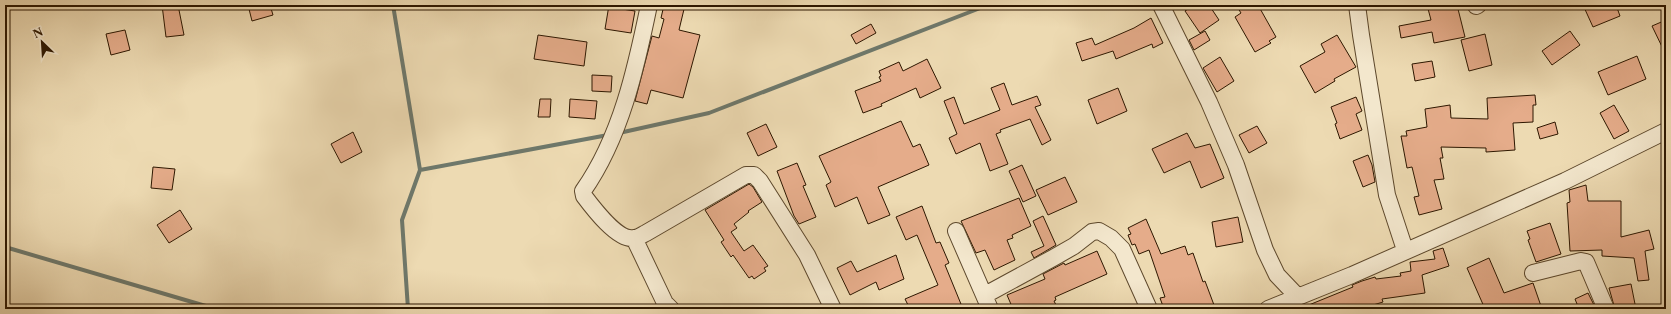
<svg xmlns="http://www.w3.org/2000/svg" width="1671" height="314" viewBox="0 0 1671 314" font-family="'Libre Caslon Text',serif">
	<style>
		.lines { fill: none; stroke-linecap: round; stroke-linejoin: round }
		.stream { stroke: #6e786b; stroke-width: 4 }
		.building { fill: #e5ac8a; stroke: #2d1700 }
		.minor-casing { stroke: #5d482c; stroke-width: 18 }
		.minor { stroke: #f3e7cd; stroke-width: 16 }
	</style>
	<rect width="100%" height="100%" fill="#eddab2"/>
	<filter id="stains"><feTurbulence type="fractalNoise" baseFrequency=".005" numOctaves="4"/><feColorMatrix values="0 0 0 0 .2 0 0 0 0 .09 0 0 0 0 .02 0 0 0 .5 -.17"/></filter>
	<radialGradient id="worn" r=".72"><stop offset=".6" stop-color="#630" stop-opacity="0"/><stop offset="1" stop-color="#630" stop-opacity=".3"/></radialGradient>
	<g class="lines">
		<path class="stream" d="M393 5 420 170 402 220 408 309
			M619 133 709 113 988 5
			M420 170 608 135
			M5 247 216 309"/>
	</g>
	<path class="building" d="M162 5H178L184 35 166 37Z
		M248 5H270L273 15 252 21Z
		M609 5 622 6V9L635 11 631 33 605 29Z
		M664 5H685L679 30 700 35 683 98 651 90 647 104 635 101 652 36 659 38 664 19 661 18Z
		M1194 5H1209L1219 20 1200 33 1185 11Z
		M1236 5H1258L1276 37 1269 41 1271 43 1255 52 1235 17 1241 13Z
		M1427 5H1457L1465 37 1434 43 1432 32 1401 38 1399 26 1431 20Z
		M1583 5H1616L1620 16 1593 27Z
		M1151 18 1163 43 1153 48 1152 44 1116 59 1113 51 1082 61 1076 43 1092 38 1095 45 1134 28Z
		M1666 20V55L1652 26Z
		M871 24 876 33 856 44 851 35Z
		M125 30 130 50 111 55 106 34Z
		M1205 31 1210 40 1194 50 1189 40Z
		M1570 31 1580 45 1552 65 1542 51Z
		M1485 34 1492 65 1469 71 1461 40Z
		M538 35 587 42 584 66 534 59Z
		M1337 35 1356 67 1334 79 1335 81 1315 93 1300 66 1325 52 1321 44Z
		M1637 56 1646 79 1608 95 1598 72Z
		M1220 57 1234 81 1217 92 1203 68Z
		M927 59 941 88 920 98 916 88 881 104 882 106 863 113 855 91 881 81 879 77 881 76 879 71 899 62 903 71Z
		M1432 61 1435 77 1415 81 1412 64Z
		M592 75 612 76 611 92 592 91Z
		M1004 83 1012 105 1037 96 1041 105 1035 107 1051 140 1042 145 1030 119 1000 130 1001 132 996 134 1008 164 990 171 980 143 956 154 949 138 957 134 944 101 954 97 964 124 1000 110 991 88Z
		M1118 88 1127 111 1097 124 1088 100Z
		M1535 95 1536 105H1533V122L1513 123 1515 150 1486 152V148L1441 147 1443 158H1440L1444 179 1434 180 1442 209 1419 215 1414 197 1419 196 1412 167 1407 168 1401 136H1407L1406 131 1427 127 1425 109 1450 105 1451 118 1488 119 1487 98Z
		M1356 97 1362 111 1356 114 1362 130 1340 139 1335 124 1337 123 1331 107Z
		M540 99H551L550 117H538Z
		M570 99 597 101 595 119 569 117Z
		M1614 105 1629 131 1614 139 1600 113Z
		M901 121 913 147 920 144 929 165 878 187 890 215 868 224 857 197 835 207 826 185 831 182 819 156Z
		M1555 122 1558 134 1540 139 1537 128Z
		M766 124 777 147 758 156 747 133Z
		M1257 126 1267 143 1249 153 1239 135Z
		M353 132 362 152 341 163 331 144Z
		M1187 133 1195 148 1210 144 1224 178 1201 188 1190 161 1164 173 1152 149Z
		M1368 155 1372 165 1375 182 1363 187 1353 161Z
		M797 163 806 185 803 186 816 217 799 224 794 216 777 171Z
		M1022 165 1036 196 1023 202 1009 171Z
		M153 167 175 169 172 190 151 188Z
		M1065 177 1077 202 1048 215 1036 190Z
		M749 184 753 187 762 202 748 211 749 212 734 224 737 228 731 232 744 251 753 245 768 266 764 268 766 271 754 279 752 276 749 278 733 255 731 257 721 242 724 240 705 210Z
		M1586 185 1588 201H1621V237L1649 230 1654 249 1645 251 1649 280 1638 281 1634 258 1602 256V250L1570 251 1567 203 1570 202 1569 190Z
		M1019 198 1031 226 1012 235 1013 238 1007 240 1015 260 994 270 985 250 976 253 961 221Z
		M922 206 936 243 940 242 949 263 945 265 963 309H910L905 299 938 285 917 235 906 240 896 217Z
		M180 210 192 229 169 243 157 225Z
		M1043 216 1056 245 1034 258 1031 252 1044 246 1033 221Z
		M1238 217 1243 242 1216 247 1212 222Z
		M1146 219 1161 254 1185 246 1188 255 1193 253 1203 282 1205 281 1214 305 1204 309H1164L1160 298 1165 297 1149 250 1139 254 1135 244 1132 245 1128 235 1131 234 1128 228Z
		M1550 223 1561 254 1536 262 1528 240 1530 239 1527 231Z
		M1443 248 1449 266 1422 275 1425 293 1382 299 1383 302 1360 309H1299L1353 287 1352 285 1362 281 1375 277 1376 279 1401 276 1400 273 1411 271 1410 262 1435 259 1433 251Z
		M1097 251 1107 274 1055 297 1056 300 1054 301 1058 309H1013L1007 295 1045 279 1043 274 1064 263 1065 265Z
		M896 255 904 279 879 290 876 282 850 295 837 268 851 261 857 272Z
		M1489 258 1504 293 1533 283 1542 309H1485L1467 268Z
		M1631 284 1636 309H1615L1609 288Z
		M1588 293 1596 309H1579L1575 299Z"/>
	<g class="lines">
		<defs>
			<path id="minor" d="M649 5C636 68 621 137 583 191L584 196C593 208 618 241 634 238 638 238 642 235 646 233L746 175H754L760 181 807 255 833 309
				M1161 5 1209 102 1236 165 1265 250 1277 275 1297 296
				M1357 5 1361 35 1387 195 1405 250
				M1476 6 1478 5
				M956 231 990 309
				M634 238 665 303 671 309
				M1533 273 1581 261 1586 262 1606 309
				M985 295 1053 258 1074 246 1092 232 1099 231 1111 238 1122 249 1149 309
				M1268 309 1352 275 1565 181 1666 131"/>
		</defs>
		<use href="#minor" class="minor-casing"/>
		<use href="#minor" class="minor"/>
	</g>
	<rect width="1671" height="314" fill="none" stroke="#eddab2" stroke-width="20"/>
	<rect x="6" y="6" width="1659" height="302" fill="none" stroke="#2d1700" stroke-width="2"/>
	<rect x="10" y="10" width="1651" height="294" fill="none" stroke="#2d1700"/>
	<g transform="translate(42 42) rotate(335)" stroke="#f3e7cd" stroke-width="3" paint-order="stroke">
	<path d="M0-3L7 15L0 10L-7 15Z" fill="#2d1700"/>
	<text y="-6" font-size="11" font-weight="bold" text-anchor="middle" fill="#2d1700">N</text>
	</g>
	<rect width="100%" height="100%" filter="url(#stains)"/>
	<rect width="100%" height="100%" fill="url(#worn)"/>
</svg>
